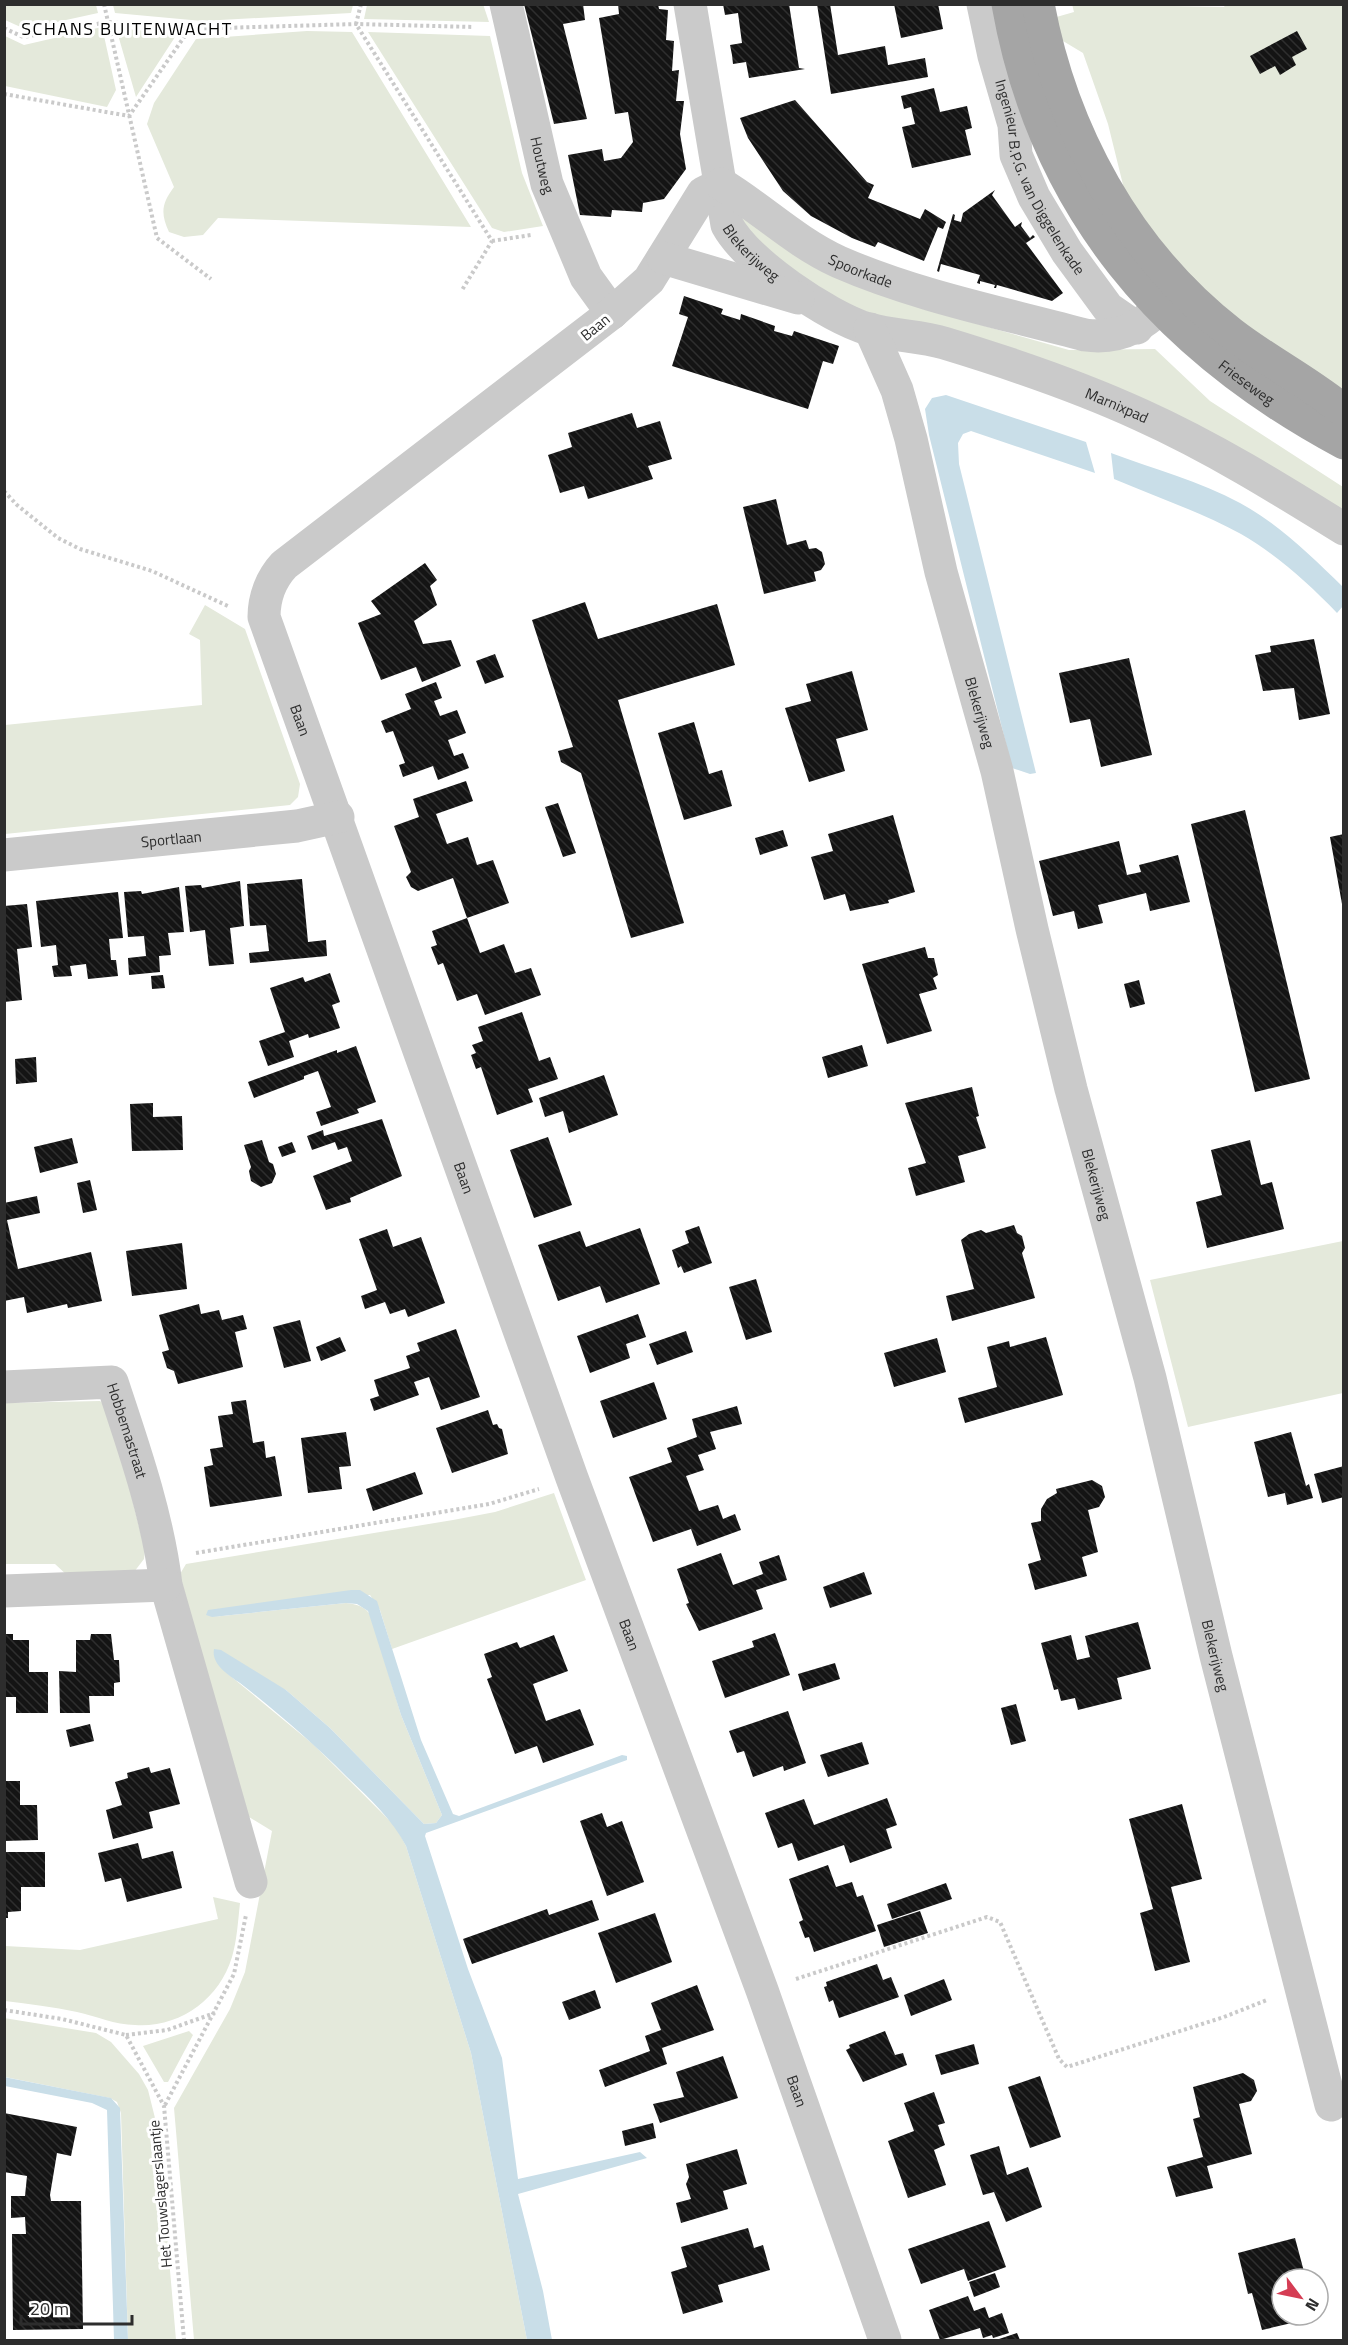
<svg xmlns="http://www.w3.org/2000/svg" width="1348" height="2345" viewBox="0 0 1348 2345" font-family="'Titillium Web',sans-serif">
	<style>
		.green { fill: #e4e9db }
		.water { fill: #c9dee8 }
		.building { fill: url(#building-back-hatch) }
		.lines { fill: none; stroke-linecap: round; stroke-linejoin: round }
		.path { stroke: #cacaca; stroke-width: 4; stroke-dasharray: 3 3; stroke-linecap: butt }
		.minor { stroke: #cacaca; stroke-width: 33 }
		.major { stroke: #a5a5a5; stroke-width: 33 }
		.labels { text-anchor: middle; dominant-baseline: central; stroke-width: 6; stroke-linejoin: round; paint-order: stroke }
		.street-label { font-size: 15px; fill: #2d2d2d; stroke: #fff }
		.quarter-label { font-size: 18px; letter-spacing: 1.5px; fill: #000; stroke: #fff }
	</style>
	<defs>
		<pattern id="building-back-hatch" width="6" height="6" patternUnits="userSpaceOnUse" patternTransform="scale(1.5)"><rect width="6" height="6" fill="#141414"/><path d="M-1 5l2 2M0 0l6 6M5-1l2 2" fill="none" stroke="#2e2e2e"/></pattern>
	</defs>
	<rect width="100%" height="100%" fill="#fff"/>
	<path class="green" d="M483 4 489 22 364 19 367 5Z
		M1072 4 1224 7 1226 4 1343 5V394L1253 335 1183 277 1128 205 1108 124 1083 53 1058 38 1053 18 1074 12Z
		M4 5H96L98 13 25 29 5 20Z
		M113 5V4L353 5 351 13 202 21 115 13Z
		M102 27 116 90 107 107 5 86V36L24 45Z
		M116 28 177 34 136 97Z
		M307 31 352 32 471 227 218 218 203 235 184 237 169 232C160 213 162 203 174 187L147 124 154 103 196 39Z
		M368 32 490 36 522 173 543 226 504 232 492 228Z
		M741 215 932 311 1069 350 1155 349 1210 401 1343 487V517L909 326 841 303 773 258 744 229Z
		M205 605 245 629 300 784 298 797 290 805 5 834V725L202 705 200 640 189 634Z
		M1343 1241V1393L1188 1427 1150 1280Z
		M100 1401 110 1409 145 1551 144 1559 134 1572 69 1577 55 1564H5L4 1403Z
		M554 1493 586 1580 392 1649 380 1610 370 1595 212 1617 346 1603C357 1604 366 1607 371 1616L401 1715 442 1815 436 1823 424 1824 330 1728 286 1690 228 1674 314 1745 396 1827 406 1846 471 2053 527 2340H194L174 2108 230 2009 245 1972 272 1831 239 1811 180 1574 186 1564 453 1520 495 1512Z
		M213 1897 240 1903C238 1921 237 1940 232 1957 219 2000 179 2028 135 2025 115 2025 96 2016 77 2012 53 2007 29 2004 5 2001V1946L80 1950 218 1919Z
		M4 2018 96 2033 111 2042 139 2074 148 2090 158 2130 176 2340H128L121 2113 117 2102 110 2098 5 2077Z
		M189 2031 193 2035 168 2082H164L143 2046Z"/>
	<path class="water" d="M946 395 1086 442 1095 473 971 431 963 434 958 443 959 464 1036 773 1030 774 1012 768 929 435 925 409 932 398Z
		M1111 453C1153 469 1200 481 1240 503 1279 524 1312 557 1343 587V606L1337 613C1308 583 1277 555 1241 534 1201 512 1156 497 1114 479Z
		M351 1590H360L377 1601 421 1740 453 1814 459 1816 622 1755 627 1756V1760L426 1833 425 1836 468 1969 502 2058 518 2179 640 2152 647 2158 518 2194 543 2291 552 2340H527L471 2053 406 1846C392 1819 369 1798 347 1777 313 1743 277 1712 240 1683 228 1675 211 1664 214 1649L221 1650 286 1690 330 1728 424 1824 436 1823 442 1815 401 1715 368 1611 357 1604 346 1603 212 1617 206 1615 208 1610Z
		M4 2077 111 2098 120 2108 128 2340H114L107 2110 92 2103 5 2086Z"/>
	<path class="building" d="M524 4H583L585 20 563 24 587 119 554 124Z
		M618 4H658L659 9 668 10 666 40 674 41 672 71 679 70 676 101H684L680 134 686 169 664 199 643 203 642 212 612 210 611 217 580 215 568 155 602 149 604 161 621 158 633 142 628 112 615 114 599 18 619 14Z
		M723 4H789L799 68 805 69 749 78 746 62 733 64 732 55 730 45 742 43 738 13 725 15Z
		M817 4H830L838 55 885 46 888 65 925 58 928 77 831 94Z
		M894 4H938L943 29 901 38Z
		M1297 31 1307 49 1292 57 1296 65 1280 75 1275 66 1260 74 1250 56Z
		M934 88 940 112 967 106 972 128 965 130 971 155 912 168 902 127 915 124 911 107 904 109 901 96Z
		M795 100 867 182 874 185 868 198 920 219 925 209 946 222 943 229 938 227 924 261 878 242 875 247 852 238 811 216 783 191 748 138 740 118Z
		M995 190 992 195 1015 227 1022 222 1021 226 1030 238 1033 235 1035 237 1026 243 1063 293 1052 301 997 285 996 288H994L995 285 980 281V284L977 283 980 275 941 264 939 272 937 271 953 214 955 215 954 220 961 222 963 213Z
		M684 296 723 309 721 314 740 320 741 314 775 326 774 331 792 336 794 331 839 346 833 364 823 361 808 409 672 366 688 317 679 314Z
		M632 413 637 428 660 421 672 459 648 466 653 479 588 499 584 486 560 493 548 455 572 447 568 433Z
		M776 499 787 545 806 540 809 549 816 548 822 552 825 564 821 570 814 572 816 581 764 594 743 507Z
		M425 563 437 580 430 586 437 605 414 621 423 644 451 640 461 666 422 682 416 667 381 680 358 623 381 614 371 601Z
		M585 602 598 639 717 604 735 665 618 700 684 923 631 938 581 773 561 762 558 751 573 747 532 620Z
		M1314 639 1330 714 1299 720 1294 688 1263 691 1255 655 1271 652 1270 646Z
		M495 654 504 677 485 684 476 661Z
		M1129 658 1152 755 1101 767 1090 719 1070 723 1059 673Z
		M852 671 868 730 836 739 845 771 809 782 785 708 811 701 806 684Z
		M436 682 442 698 434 701 440 716 457 710 466 733 448 740 454 756 463 753 469 768 438 780 433 766 403 777 399 765 405 763 393 731 386 733 381 721 411 709 405 694Z
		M694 722 709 774 722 770 732 806 684 820 658 733Z
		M466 781 473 801 436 814 447 844 468 837 477 865 493 860 509 903 467 918 480 953 504 944 515 973 531 968 541 995 485 1015 477 994 457 1001 443 963 438 965 431 947 437 945 432 931 467 918 453 878 418 891 411 887 406 877 411 872 394 826 419 817 413 799Z
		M558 803 576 853 563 857 545 807Z
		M1245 810 1310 1079 1255 1092 1191 824Z
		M893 815 915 892 888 900 889 903 850 911 845 894 824 900 811 857 833 851 828 834Z
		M783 830 788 846 760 855 755 838Z
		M1344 834V904H1342L1330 837Z
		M1119 841 1127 875 1141 872 1139 865 1178 855 1190 902 1150 911 1146 893 1098 905 1103 923 1078 929 1074 911 1053 916 1039 861Z
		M302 879 308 942 326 940 327 956 250 963 249 953 269 951 266 925 250 926 247 884Z
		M240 881 244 926 230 928 234 964 209 966 205 930 190 932 185 886 201 885 202 888Z
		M179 887 184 932 168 933 171 955 159 956 160 972 129 975 128 958 146 956 144 936 128 937 124 892 141 891 142 894Z
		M118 892 123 938 109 939 111 960H116L118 976 88 979 86 964 70 966 72 976 54 977 52 966 58 965 56 945 41 947 36 901Z
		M27 904 32 947 17 949 22 1000 4 1002V906Z
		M925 947 928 958H934L938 975 933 978 937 989 919 994 932 1031 887 1044 862 964Z
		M330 973 340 1002 332 1005 340 1028 309 1038 308 1034 289 1041 294 1057 268 1066 259 1041 285 1032 270 988 303 977 305 982Z
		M163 975 165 988 152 989 151 976Z
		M1139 980 1145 1004 1130 1008 1124 984Z
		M522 1012 539 1061 550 1057 558 1079 528 1089 533 1102 497 1115 481 1067 476 1069 471 1055 476 1053 472 1045 483 1041 478 1027Z
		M862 1045 868 1066 828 1078 822 1057Z
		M356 1046 376 1102 357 1109 359 1113 321 1126 316 1112 331 1107 318 1071 304 1076V1079L254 1098 248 1082 337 1050V1053Z
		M36 1057 37 1082 16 1084 15 1059Z
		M604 1075 618 1115 569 1133 563 1111 545 1117 539 1098Z
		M972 1087 979 1116 976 1117 986 1148 958 1156 965 1182 916 1196 908 1168 926 1163 905 1103Z
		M153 1103V1117L182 1116 183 1150 132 1151 130 1104Z
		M382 1119 402 1176 350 1198 351 1202 326 1210 313 1176 352 1161 347 1147 338 1150 335 1142 312 1150 307 1136 323 1130 324 1136Z
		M548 1137 572 1205 534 1218 510 1150Z
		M72 1138 78 1163 40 1173 34 1147Z
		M262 1140 269 1162 273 1164 276 1174 272 1183 261 1187 251 1181 249 1171 251 1167 244 1145Z
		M1250 1140 1261 1185 1272 1182 1284 1229 1207 1248 1196 1202 1222 1195 1211 1150Z
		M292 1142 296 1152 282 1157 278 1147Z
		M90 1180 97 1210 83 1213 77 1183Z
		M37 1196 40 1213 7 1220 18 1269 91 1252 102 1301 68 1308 67 1304 27 1313 24 1297 4 1301V1203Z
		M1014 1225 1017 1233 1022 1236 1025 1248 1022 1253 1035 1298 952 1321 946 1296 974 1289 961 1240 969 1234 981 1230 986 1233Z
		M699 1226 712 1263 684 1273 681 1266 678 1268 672 1250 689 1243 685 1231Z
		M640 1228 660 1284 606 1303 600 1286 558 1301 538 1245 580 1231 586 1247Z
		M387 1229 393 1247 421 1237 445 1303 408 1317 405 1309 390 1314 385 1302 365 1309 361 1296 377 1290 359 1239Z
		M182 1243 187 1289 132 1296 126 1251Z
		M756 1279 772 1332 746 1340 729 1287Z
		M199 1304 201 1314 219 1310 222 1320 243 1315 247 1329 235 1332 243 1367 178 1384 174 1371 167 1368 162 1352 169 1350 159 1315Z
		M638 1314 646 1337 626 1344 630 1358 590 1373 577 1336Z
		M300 1320 311 1361 284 1368 273 1327Z
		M456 1329 480 1397 441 1410 429 1377 414 1382 419 1395 374 1411 370 1399 379 1396 374 1380 410 1368 406 1356 420 1351 417 1343Z
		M686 1331 693 1352 657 1365 649 1344Z
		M340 1337 346 1351 321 1361 316 1347Z
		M1046 1337 1063 1395 965 1423 958 1398 997 1387 987 1347 1009 1341 1010 1347Z
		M937 1338 946 1372 894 1387 884 1353Z
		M654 1382 667 1419 613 1438 600 1401Z
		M246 1400 253 1443 264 1441 266 1458 275 1456 282 1496 210 1507 204 1467 213 1465 210 1449 223 1447 218 1416 233 1414 231 1402Z
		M737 1406 742 1424 710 1432 716 1449 698 1455 704 1470 686 1476 699 1511 718 1505 723 1519 735 1514 741 1530 697 1546 691 1529 653 1542 629 1477 672 1462 667 1448 697 1437 692 1419Z
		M488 1410 493 1425 497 1424 499 1428 502 1429 508 1454 452 1473 436 1428Z
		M346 1432 351 1466 339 1467 342 1489 308 1493 301 1438Z
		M1291 1432 1306 1486 1309 1484 1313 1498 1287 1505 1285 1493 1268 1497 1254 1442Z
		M1344 1466V1497L1322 1503 1314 1474Z
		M415 1472 423 1494 373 1511 366 1489Z
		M1092 1480 1102 1486 1105 1497 1099 1507 1088 1510 1098 1552 1082 1557 1087 1576 1035 1590 1028 1564 1041 1560 1031 1523 1041 1521V1509L1047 1499 1057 1493 1056 1489Z
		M721 1553 733 1585 763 1574 759 1562 779 1555 787 1580 756 1590 763 1609 699 1631 686 1604 689 1603 677 1569Z
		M864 1572 872 1594 830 1608 823 1587Z
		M1138 1622 1151 1669 1117 1678 1122 1699 1078 1710 1075 1698 1061 1701 1058 1689 1054 1690 1041 1643 1071 1635 1077 1660 1090 1657 1085 1636Z
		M775 1633 790 1675 725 1698 712 1661 754 1647 752 1641Z
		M4 1634H13V1640H29V1672H48V1713H16V1697H4Z
		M91 1634H111L114 1660H119L120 1682 114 1683V1696H89L90 1713H60L59 1671 76 1672V1640H90Z
		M554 1635 568 1671 533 1684 546 1721 580 1709 594 1745 543 1763 537 1746 515 1754 487 1679 492 1677 484 1654 517 1642 520 1648Z
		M835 1663 840 1679 803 1691 798 1674Z
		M1016 1704 1026 1741 1011 1745 1001 1708Z
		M788 1711 806 1763 784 1771 783 1766 753 1777 744 1751 737 1753 729 1731Z
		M90 1724 94 1741 70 1747 66 1730Z
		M862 1742 869 1764 828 1777 820 1755Z
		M149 1767 151 1773 170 1768 180 1804 149 1812 153 1828 113 1839 106 1810 122 1805 115 1782 128 1778 127 1773Z
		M4 1781H20V1805H37L38 1840 4 1841Z
		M887 1798 897 1825 886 1829 892 1848 850 1863 844 1845 798 1861 792 1843 778 1848 765 1813 804 1799 814 1825Z
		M1182 1804 1202 1879 1171 1887 1190 1962 1155 1971 1140 1913 1153 1909 1129 1819Z
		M602 1813 607 1827 622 1821 644 1882 607 1896 580 1821Z
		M138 1843 142 1859 173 1851 182 1888 127 1902 121 1878 105 1882 98 1853Z
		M4 1852H45V1887H21V1911L8 1912V1918H4Z
		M828 1865 836 1887 852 1882 857 1897 863 1895 876 1931 814 1952 809 1937 805 1938 799 1922 803 1920 789 1879Z
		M946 1883 952 1899 892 1919 887 1904Z
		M592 1900 599 1920 472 1964 463 1939 547 1909 549 1915Z
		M920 1911 928 1933 884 1947 877 1925Z
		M655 1913 672 1962 616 1983 598 1933Z
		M877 1964 883 1980 891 1977 899 1997 839 2018 833 2000 829 2002 824 1987 827 1986 826 1982Z
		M944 1979 952 2000 911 2016 904 1995Z
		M697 1985 714 2030 662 2048 667 2064 605 2087 599 2070 650 2051 645 2036 661 2030 651 2003Z
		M595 1990 601 2008 569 2020 562 2002Z
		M885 2031 895 2055 903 2053 907 2065 863 2082 846 2050 850 2048 849 2045Z
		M974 2044 979 2064 941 2075 935 2055Z
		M723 2056 738 2098 660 2123 653 2104 684 2097 676 2072Z
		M1243 2073 1254 2080 1257 2091 1251 2101 1239 2104 1252 2154 1207 2166 1213 2188 1176 2197 1167 2167 1203 2157 1193 2119 1200 2117 1193 2087Z
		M1040 2076 1061 2137 1030 2148 1008 2087Z
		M934 2092 945 2123 938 2125 945 2145 934 2150 946 2185 908 2198 888 2141 914 2131 904 2103Z
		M4 2113 77 2127 71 2156 57 2153 50 2195 51 2201H81L83 2329 13 2330 12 2234H26L25 2217 11 2218V2196H25L27 2176 4 2172Z
		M653 2123 656 2138 625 2146 622 2131Z
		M999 2146 1007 2175 1028 2167 1042 2207 1006 2222 994 2192 983 2195 970 2155Z
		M737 2149 747 2184 723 2191 728 2209 681 2223 676 2203 691 2199 686 2184 689 2177 686 2164Z
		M989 2221 1006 2267 968 2281 964 2269 921 2284 908 2249Z
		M748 2228 754 2248 763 2245 770 2270 718 2285 723 2302 683 2314 671 2272 687 2267 681 2247Z
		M1295 2238 1306 2279H1282V2315H1295L1296 2322 1262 2330 1252 2293 1248 2294 1238 2253Z
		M995 2273 1000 2287 974 2297 969 2282Z
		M968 2296 974 2311 985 2307 989 2318 1002 2313 1009 2333 993 2338 992 2335 983 2338 980 2328 940 2340 929 2310Z
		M1017 2333 1020 2340H996Z"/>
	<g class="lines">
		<path class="path" d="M104 4 157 238 211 279
			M361 4 356 24 492 241 462 290
			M4 28 23 37 108 22 189 29 356 24 474 27
			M4 94 129 116 189 30
			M492 241 531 235
			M4 491 17 505 58 538 80 549 152 571 230 607
			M196 1553 489 1504 539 1489
			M796 1979 987 1917 1000 1922 1059 2059 1067 2067 1224 2017 1267 2000
			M4 2010 62 2019 126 2035 164 2106 184 2340
			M126 2035 167 2030 215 2013
			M165 2105 234 1974 246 1915"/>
		<g class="minor">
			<path id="s1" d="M506 4 547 184 586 277 612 313"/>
			<path id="s2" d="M690 4 727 225C748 263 827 316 868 329 893 336 920 336 944 343 1010 363 1078 386 1141 415 1212 447 1278 488 1344 529"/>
			<path id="s3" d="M983 4 994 56 1014 125 1016 155 1034 197 1067 252 1108 308 1137 328"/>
			<path id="s4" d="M721 184 703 193 649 280 612 313 284 565C271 579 264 598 264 617L572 1478 762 1990 885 2340"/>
			<path id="s5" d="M721 184C761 208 795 242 839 262 917 296 1003 313 1085 335 1131 341 1150 317 1182 289"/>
			<path d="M663 258 798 298"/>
			<path id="s6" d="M870 329 897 390 911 439 941 572 997 771 1032 929 1071 1089 1150 1378 1216 1656 1331 2105"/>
			<path id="s7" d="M4 855 297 826 338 817"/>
			<path id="s8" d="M4 1387 112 1382C134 1448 158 1517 166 1585L251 1882"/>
			<path d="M4 1591 166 1585"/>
		</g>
		<g class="major">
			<path id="s9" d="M1008 4C1044 208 1165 347 1344 443"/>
			<path d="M1038 4C1062 132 1127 252 1231 333 1267 361 1309 382 1344 411"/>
		</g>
	</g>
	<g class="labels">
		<g class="street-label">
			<text stroke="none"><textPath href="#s1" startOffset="165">Houtweg</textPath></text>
			<text stroke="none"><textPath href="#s3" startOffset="184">Ingenieur B.P.G. van Diggelenkade</textPath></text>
			<text stroke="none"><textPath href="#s2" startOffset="261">Blekerijweg</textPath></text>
			<text stroke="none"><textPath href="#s5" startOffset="165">Spoorkade</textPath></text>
			<text transform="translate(595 327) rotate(-39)">Baan</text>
			<text stroke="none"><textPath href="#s9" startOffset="459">Frieseweg</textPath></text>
			<text stroke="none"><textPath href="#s2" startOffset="663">Marnixpad</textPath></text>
			<text stroke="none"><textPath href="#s6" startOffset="400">Blekerijweg</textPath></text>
			<text stroke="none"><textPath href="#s4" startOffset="752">Baan</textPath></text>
			<text stroke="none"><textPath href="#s7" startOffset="168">Sportlaan</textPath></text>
			<text stroke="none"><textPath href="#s4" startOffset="1238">Baan</textPath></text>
			<text stroke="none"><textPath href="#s6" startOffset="886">Blekerijweg</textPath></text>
			<text stroke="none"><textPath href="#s8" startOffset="159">Hobbemastraat</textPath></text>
			<text stroke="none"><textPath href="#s4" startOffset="1724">Baan</textPath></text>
			<text stroke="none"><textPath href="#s6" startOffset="1372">Blekerijweg</textPath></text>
			<text stroke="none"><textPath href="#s4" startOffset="2210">Baan</textPath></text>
			<text transform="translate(160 2194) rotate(-95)">Het Touwslagerslaantje</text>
		</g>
		<g class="quarter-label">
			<text x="127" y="28">SCHANS BUITENWACHT</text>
		</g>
	</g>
	<rect width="1348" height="2345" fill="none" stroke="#2d2d2d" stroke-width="12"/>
	<g transform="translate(1300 2297) rotate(122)"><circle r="28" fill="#ffffff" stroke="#ababab" stroke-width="1.5"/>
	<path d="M0-4.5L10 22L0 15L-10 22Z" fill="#d53d54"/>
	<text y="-9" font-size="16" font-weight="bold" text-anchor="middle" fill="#2d2d2d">N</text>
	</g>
	<path d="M21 2315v9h111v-9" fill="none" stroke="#2d2d2d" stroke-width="3"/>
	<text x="30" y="2315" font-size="18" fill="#2d2d2d" stroke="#ffffff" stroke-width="4.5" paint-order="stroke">20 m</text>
</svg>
